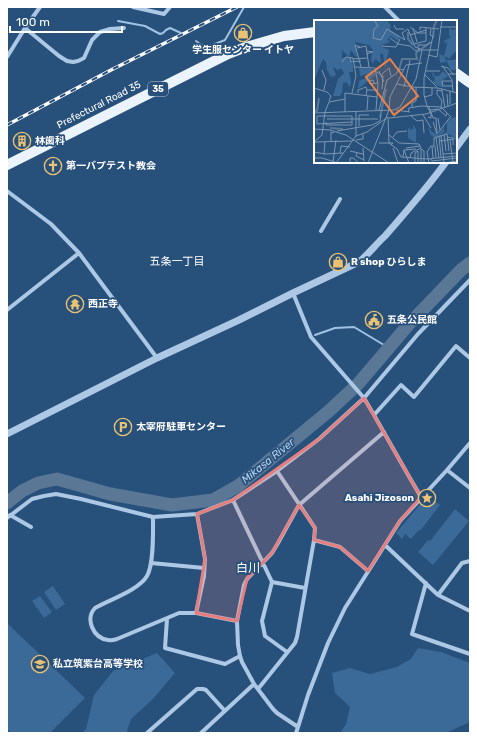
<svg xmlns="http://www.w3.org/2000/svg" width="477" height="740" viewBox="0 0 477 740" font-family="Rubik,'Noto Sans JP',sans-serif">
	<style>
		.green { fill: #3b6a98 }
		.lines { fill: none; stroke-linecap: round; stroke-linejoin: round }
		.stream { stroke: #a0c3e4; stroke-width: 2 }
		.river { stroke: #5a7796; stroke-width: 13 }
		.minor { stroke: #acc8e4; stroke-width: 4 }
		.tertiary { stroke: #acc8e4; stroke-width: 7 }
		.primary { stroke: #ebf3fc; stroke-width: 10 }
		.rail-casing { stroke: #fff; stroke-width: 3.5 }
		.rail { stroke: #27507b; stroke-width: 2; stroke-dasharray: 6; stroke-linecap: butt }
		.marked { fill: #e67e7e; fill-opacity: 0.2; stroke: #e67e7e; stroke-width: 3; stroke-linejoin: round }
		.labels { text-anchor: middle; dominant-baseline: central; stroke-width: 3.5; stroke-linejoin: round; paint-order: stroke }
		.shield { fill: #27507b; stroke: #becad7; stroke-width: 1 }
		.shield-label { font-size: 9px; font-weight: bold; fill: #fff }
		.poi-label { font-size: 10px; font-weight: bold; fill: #fff; stroke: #27507b; text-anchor: start }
		.street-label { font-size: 10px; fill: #fff; stroke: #27507b }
		.neighbourhood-label { font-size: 11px; fill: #fff; stroke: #27507b }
		.water-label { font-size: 11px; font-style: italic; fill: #b7d1ec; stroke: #27507b }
		.quarter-label { font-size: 12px; fill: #fff; stroke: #27507b }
		.inset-river { fill: none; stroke: #5a7796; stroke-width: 2 }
		.inset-road { fill: none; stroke: #7d96b0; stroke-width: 1 }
		.view { fill: #ee8249; fill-opacity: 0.15; stroke: #ee8249; stroke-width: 2 }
		.inset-edge { fill: none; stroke: #fff; stroke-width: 2 }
	</style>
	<rect width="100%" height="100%" fill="#27507b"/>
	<path class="green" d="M433 500 440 505 420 531 419 530 411 539 405 534 402 539 396 533 423 501 426 505Z
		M455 509 469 521 433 565 418 552 428 540 430 541Z
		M53 586 65 604 56 610 44 592Z
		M40 596 52 612 44 618 32 601Z
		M7 623 85 698 50 733H11L7 729Z
		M418 648 441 652 470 663V722L446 733H340L346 724 350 707 335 693 332 673 350 668 370 674 397 667 411 659Z
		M157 653 175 673 152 700 131 719 127 731 128 733H82L86 729 94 695 113 671Z"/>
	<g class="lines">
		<path class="stream" d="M118 21 145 26 160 34 163 33 166 30 170 28 181 33
			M196 41 200 44 205 46H210L225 40 244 7
			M315 335 335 328 354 327 389 348"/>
		<path class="river" d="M7 503 22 491 38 483 57 479 110 494 172 505 213 500 238 486 329 411 358 384 409 324 461 270 470 263"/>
		<path class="minor" d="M133 7 164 14 170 7
			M385 7 399 21
			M25 28 59 56 67 61 73 62 78 61 84 58 92 40 100 32 110 29 124 28
			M7 57 25 28 40 7
			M7 191 51 224 79 253 157 358
			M321 231 340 199
			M293 293 311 337 364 398 374 415 407 473 421 497
			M7 310 79 253
			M374 415 401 385 414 397 456 346 470 358
			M447 470 470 488
			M233 500 272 582 305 588
			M10 515 31 527
			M153 517C153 532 154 564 147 576 139 590 109 600 95 608 85 619 93 638 108 640 111 641 114 640 117 639L179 613H196L237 621
			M7 518 32 499 44 496 56 494 81 499 153 517 197 514 233 500 277 471 319 439 364 398 418 334 470 280
			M314 540 340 547 368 571
			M385 545 438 595 470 611
			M151 563 204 568
			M272 582 262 621 265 636 287 652
			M426 583 412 634 470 654
			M438 595 462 563 470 561
			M196 613 204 576 205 559 197 514
			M167 619 165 648 225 664 240 656
			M258 689 295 643 297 637 314 540 315 528 277 471
			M298 727 277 713 273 709 254 684 242 662 240 656 238 645 237 621 244 585 247 579 272 553 278 543 299 505 384 432
			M147 733 197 689H203L206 690 225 711
			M201 733 254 684
			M296 733 298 727 308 695 328 643 345 608 400 521 447 470 470 443"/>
		<path class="tertiary" d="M456 148 470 129
			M7 434 157 358 239 320 293 293 359 262C369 254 376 244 385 236 406 212 427 188 446 162"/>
		<path class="primary" d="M456 73 470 83
			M7 165 228 54 246 47 284 36 315 32"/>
		<defs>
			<path id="rail" d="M7 125 111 70 237 7"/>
		</defs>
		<use href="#rail" class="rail-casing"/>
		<use href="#rail" class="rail"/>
	</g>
	<path class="marked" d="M364 398 421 497 400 521 368 571 340 547 314 540 315 528 299 505 272 553 247 579 237 621 196 613 205 559 197 514 233 500 319 439Z"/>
	<defs>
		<symbol id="shop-ring" viewBox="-11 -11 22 22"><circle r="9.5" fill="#27507b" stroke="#ebc272" stroke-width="1.5"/><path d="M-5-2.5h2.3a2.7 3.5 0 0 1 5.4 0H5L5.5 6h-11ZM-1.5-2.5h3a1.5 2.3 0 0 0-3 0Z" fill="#ebc272"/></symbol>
		<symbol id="building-ring" viewBox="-11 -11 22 22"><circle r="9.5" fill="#27507b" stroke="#ebc272" stroke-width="1.5"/><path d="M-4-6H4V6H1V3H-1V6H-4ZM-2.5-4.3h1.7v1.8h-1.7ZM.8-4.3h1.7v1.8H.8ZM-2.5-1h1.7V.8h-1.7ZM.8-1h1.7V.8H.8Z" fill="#ebc272"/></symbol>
		<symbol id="church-ring" viewBox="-11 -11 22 22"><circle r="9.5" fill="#27507b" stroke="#ebc272" stroke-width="1.5"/><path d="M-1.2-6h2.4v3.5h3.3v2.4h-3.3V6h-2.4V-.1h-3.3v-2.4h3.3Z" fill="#ebc272"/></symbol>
		<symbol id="temple-ring" viewBox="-11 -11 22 22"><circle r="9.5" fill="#27507b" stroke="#ebc272" stroke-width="1.5"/><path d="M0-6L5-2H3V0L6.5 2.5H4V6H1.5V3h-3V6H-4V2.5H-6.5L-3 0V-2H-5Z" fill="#ebc272"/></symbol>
		<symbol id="civic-ring" viewBox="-11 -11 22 22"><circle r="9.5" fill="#27507b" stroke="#ebc272" stroke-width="1.5"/><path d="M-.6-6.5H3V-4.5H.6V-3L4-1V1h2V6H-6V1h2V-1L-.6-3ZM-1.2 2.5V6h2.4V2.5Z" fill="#ebc272"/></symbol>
		<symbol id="parking-ring" viewBox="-11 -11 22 22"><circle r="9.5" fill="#27507b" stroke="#ebc272" stroke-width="1.5"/><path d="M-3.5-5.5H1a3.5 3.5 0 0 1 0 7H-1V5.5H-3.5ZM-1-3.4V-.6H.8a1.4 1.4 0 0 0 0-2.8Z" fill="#ebc272"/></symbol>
		<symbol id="sight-ring" viewBox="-11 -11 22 22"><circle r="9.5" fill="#27507b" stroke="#ebc272" stroke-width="1.5"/><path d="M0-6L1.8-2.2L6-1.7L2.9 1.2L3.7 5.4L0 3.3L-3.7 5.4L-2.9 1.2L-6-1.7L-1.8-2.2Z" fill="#ebc272"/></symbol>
		<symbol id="school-ring" viewBox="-11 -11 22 22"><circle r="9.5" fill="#27507b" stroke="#ebc272" stroke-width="1.5"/><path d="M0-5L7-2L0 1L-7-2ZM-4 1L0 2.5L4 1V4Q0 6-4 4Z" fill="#ebc272"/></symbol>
	</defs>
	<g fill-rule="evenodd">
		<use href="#shop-ring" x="233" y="23" width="20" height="20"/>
		<use href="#building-ring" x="12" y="131" width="20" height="20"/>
		<use href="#church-ring" x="43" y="156" width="20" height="20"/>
		<use href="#shop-ring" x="328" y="252" width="20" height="20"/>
		<use href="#temple-ring" x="65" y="294" width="20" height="20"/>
		<use href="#civic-ring" x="364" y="310" width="20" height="20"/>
		<use href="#parking-ring" x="113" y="417" width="20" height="20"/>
		<use href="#sight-ring" x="417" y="488" width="20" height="20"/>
		<use href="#school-ring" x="30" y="654" width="20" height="20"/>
	</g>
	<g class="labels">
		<rect class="shield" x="148" y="82" width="20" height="14" rx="3"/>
		<g class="shield-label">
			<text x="158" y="89">35</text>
		</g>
		<g class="poi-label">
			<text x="243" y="50" text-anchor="middle">学生服センター イトヤ</text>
			<text x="35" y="141">林歯科</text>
			<text x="66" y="166">第一バプテスト教会</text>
			<text x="351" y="262">R shop ひらしま</text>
			<text x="88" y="304">西正寺</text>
			<text x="387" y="320">五条公民館</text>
			<text x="136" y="427">太宰府駐車センター</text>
			<text x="414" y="498" text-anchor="end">Asahi Jizoson</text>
			<text x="53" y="664">私立筑紫台高等学校</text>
		</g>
		<g class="street-label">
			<text transform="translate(99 105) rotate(-27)">Prefectural Road 35</text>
		</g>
		<g class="neighbourhood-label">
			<text x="177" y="261">五条一丁目</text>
		</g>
		<g class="water-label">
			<text transform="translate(268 461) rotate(-39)">Mikasa River</text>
		</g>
		<g class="quarter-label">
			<text x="248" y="568">白川</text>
		</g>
	</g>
	<g transform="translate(314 20)">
		<rect width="143" height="143" fill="#27507b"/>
		<path d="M0 0H73L77 6 76 10 86 17 84 21 77 16 74 19 76 22 65 26 75 30 71 49 69 34H66L67 43 61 39 59 44 57 40 59 30 55 25 41 22 43 38 37 30 35 37 28 30V38H35L39 45V52H35L37 62 36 67 32 62 29 63 28 73 26 76H19L24 59 30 53 27 48 24 50 19 47 22 55 17 57 13 50 12 42 9 39 0 60ZM135 8 139 10 143 8V33L141 32 135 39 131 36 132 42 126 43 125 34 130 36 133 24V21L131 24 130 21 137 17 135 16ZM143 35V50H137L132 40H141ZM45 48 58 49 62 55 44 69 45 61 52 58 54 54 46 56ZM129 51 134 56 128 60 129 68 119 63 121 59 118 54 120 52V56H125ZM143 97V122L137 115 129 113 124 117H119L116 114 114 106 117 111 124 115 130 107V113L133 112V102L137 98ZM99 105 102 109V123L94 118V108L99 110Z" fill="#3b6a98"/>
		<path class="inset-river" d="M94 12V19L99 25M119 18 120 6 123 0M85 50 88 39H103L102 33 117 22M0 91H3L5 78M66 97 72 69M16 108 29 109"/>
		<path class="inset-road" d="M60 0 64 6 60 9 59 18 67 20 73 9 91 20 88 13 94 9 101 27 108 30M80 5 82 9H90M96 7 104 13H112M126 7H143M99 8 103 22M106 10V7L125 9M96 15 112 10M76 18 84 24 96 26 102 31 106 29M100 24 112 21V8M67 26 82 27 86 19M46 27 41 25 47 47M43 28 52 26 55 47M104 28V25H113L116 22M52 31 59 32 52 34M114 35 123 37 124 30M36 38 37 42 47 41M39 39 53 38M28 42 32 37 39 38 42 56 38 73M127 46 134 48 140 55M41 47 61 48 64 64 62 90M129 47 134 54H143M8 50 12 60 10 70M61 51 69 56 68 69M65 51 70 62M111 51H126M68 54 75 48 77 56M134 54 138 60 139 72M111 55 123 67M60 63 59 60 55 61 56 64 64 63M83 64 98 67M138 66H129L128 61H138M90 67 96 40M98 67 124 68 143 73M0 68 13 72 17 76 15 81M128 69V71L123 70V74L128 81 127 87 137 97M128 71 131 88M136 71V84M44 73V70L52 67 53 70M133 74 134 87M52 75 53 70H63M110 77 118 75V68M113 86 110 75V58L119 16 116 15 117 9M113 86 117 94V98L114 97M115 87 119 98H122L123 114 119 102M98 88V83L102 81V67M53 90 54 76M65 90 73 60 83 53 84 49 90 50M75 90 76 77 92 45 108 43M82 90 96 92M116 90 124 89 132 96 133 93M11 92 15 82 31 79V73L63 77M31 92V79M94 92 95 88 107 86 127 87M0 93 80 90 86 87 102 59 108 30H124L128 0M109 95 117 108M97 96 103 101 109 100 110 113M75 98 112 94 143 83M124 98 126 110M13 99H64M12 102V105H38M38 102 3 104V96H38V105M45 106V95H55M0 109 16 110 32 115 75 143M23 111 58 105 66 101 67 95M124 113 137 96M130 114 132 131M75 115 85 123 105 124 107 128 97 133 96 138M127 115 130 143M42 116 53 112 74 97 75 123 83 129 87 137 114 139 143 136M79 117 83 112 93 111M125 117 127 137M133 117 139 118V125M122 118 125 138M42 120 49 119V114M136 120 139 143M17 121V112L20 113M126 121 140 119M0 122 8 115 11 92M1 122 38 121M65 123H79L77 125M118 126 119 138M121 126 122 138M49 128 50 141M79 128 84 143M92 128 106 126M90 130 95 143M36 131 49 134M0 132 11 134 29 133M26 133 27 126 36 127M43 133 42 136 50 140M10 134 11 121M129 134 143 133M89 137 90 130 102 129M0 138H8L24 143M117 139 118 141 143 138M19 142 22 120M22 143 42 116V91M36 143V138H39L45 143M54 143 75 90M101 143V133L104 131V143M107 143V129L110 131V143M115 143 113 132 117 126H120V118L133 114 135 131M130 143 143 141"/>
		<path class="view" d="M76 39 104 76 80 95 52 57Z"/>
		<rect width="143" height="143" class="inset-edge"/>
	</g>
	<rect width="477" height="740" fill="none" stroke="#ffffff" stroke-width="16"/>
	<path d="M10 26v6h112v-6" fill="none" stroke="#ffffff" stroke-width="2"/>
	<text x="16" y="26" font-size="12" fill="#ffffff" stroke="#27507b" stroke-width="3" paint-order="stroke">100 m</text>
</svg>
